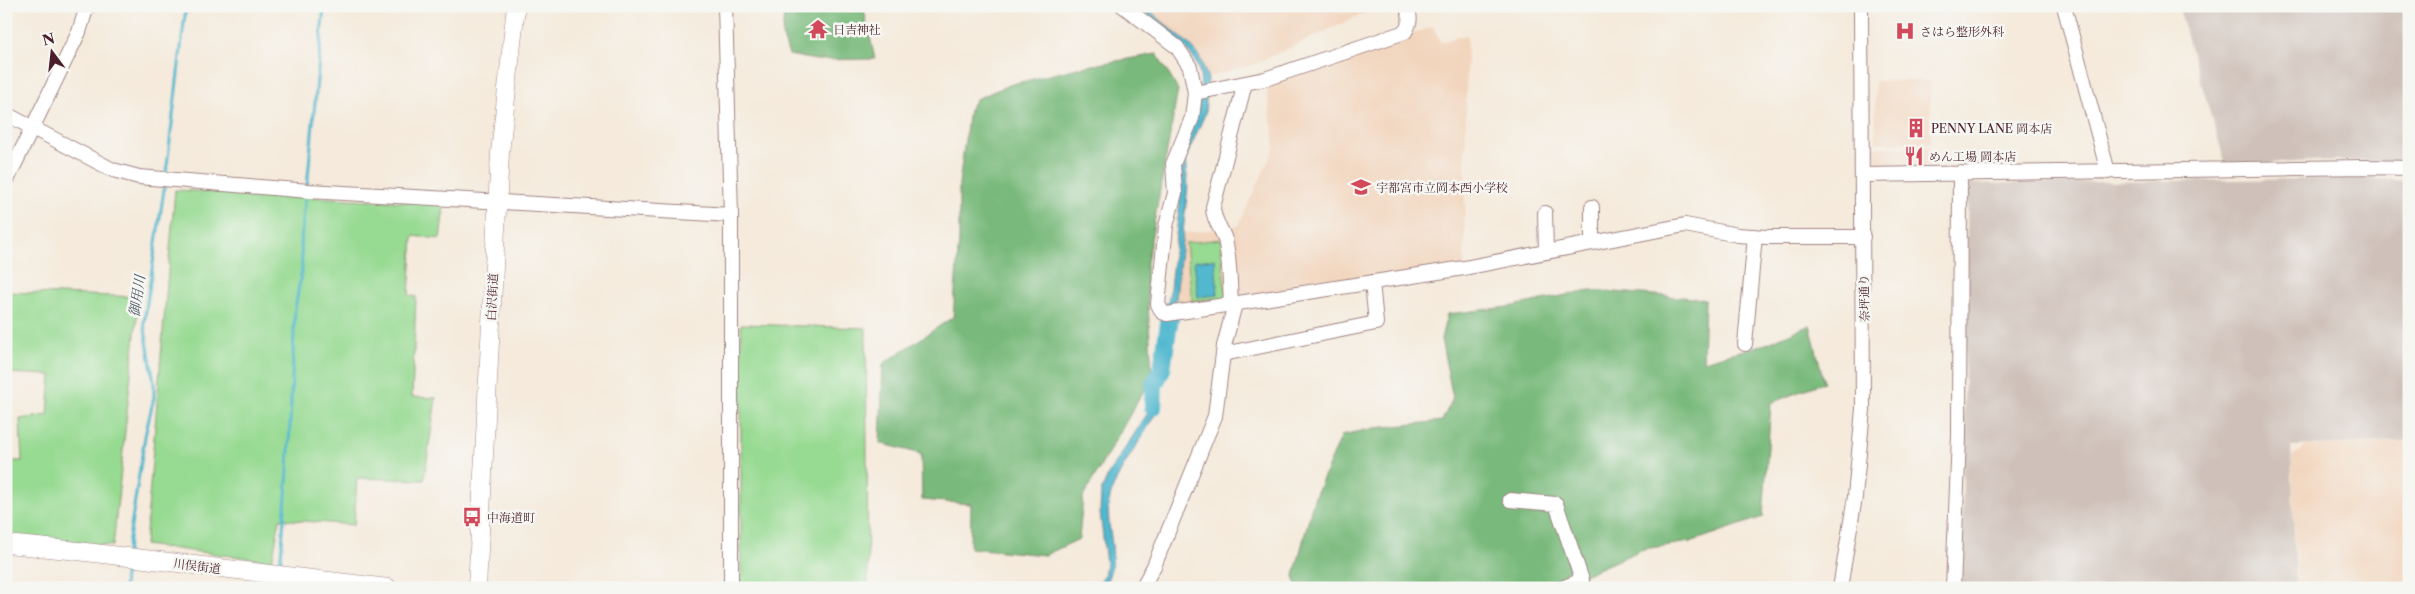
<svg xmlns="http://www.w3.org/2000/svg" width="2415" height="594" viewBox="0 0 2415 594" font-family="'Libre Caslon Text','Noto Serif JP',serif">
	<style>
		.built { fill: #f2d5bd }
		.industrial { fill: #cfc1ba }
		.green { fill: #97da92; stroke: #707c5e }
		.forest { fill: #79ba7c; stroke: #626c54 }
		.water { fill: #51b8cf; stroke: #4e6c7d }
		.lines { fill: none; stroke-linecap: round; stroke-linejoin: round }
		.stream { stroke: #51b8cf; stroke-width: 3 }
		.river { stroke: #51b8cf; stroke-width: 18 }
		.minor-casing { stroke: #a08483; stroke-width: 16 }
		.major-casing { stroke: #a08483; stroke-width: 19 }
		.minor { stroke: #fff; stroke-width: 14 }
		.major { stroke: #fff; stroke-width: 18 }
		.labels { text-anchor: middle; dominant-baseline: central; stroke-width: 5; stroke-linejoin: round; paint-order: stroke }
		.poi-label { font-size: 12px; fill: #4a1f2b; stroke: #f6f6f2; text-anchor: start }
		.street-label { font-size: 12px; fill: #4a1f2b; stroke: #f6f6f2 }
		.water-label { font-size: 14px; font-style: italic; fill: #4c5564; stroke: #f6f6f2 }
	</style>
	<rect width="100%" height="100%" fill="#f6f6f2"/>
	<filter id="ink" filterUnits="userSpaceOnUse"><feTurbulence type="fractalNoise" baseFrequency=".02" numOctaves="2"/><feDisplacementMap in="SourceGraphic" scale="10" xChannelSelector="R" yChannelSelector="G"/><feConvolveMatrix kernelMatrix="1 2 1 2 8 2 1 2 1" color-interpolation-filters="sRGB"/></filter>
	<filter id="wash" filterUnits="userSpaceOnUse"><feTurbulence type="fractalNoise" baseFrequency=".0096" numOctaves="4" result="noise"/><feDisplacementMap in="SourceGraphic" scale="20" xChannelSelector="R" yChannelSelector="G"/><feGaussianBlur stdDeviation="1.12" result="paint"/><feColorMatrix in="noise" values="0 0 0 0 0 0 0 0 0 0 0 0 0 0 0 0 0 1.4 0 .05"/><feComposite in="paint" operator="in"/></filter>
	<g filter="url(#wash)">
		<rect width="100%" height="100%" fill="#f5eadb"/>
		<path class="built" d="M1134 6H1380L1255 64 1204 78 1188 46Z
			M1433 27 1440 42 1467 35 1464 268 1173 314 1181 234 1238 226 1275 147 1266 83Z
			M1875 81H1930L1931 143H1876Z
			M1875 147H1931V167L1876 166Z
			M2409 442V588H2297L2292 457 2306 446Z"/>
		<path class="industrial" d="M2178 6H2406L2409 12V161L2336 160 2226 165Z
			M2366 178 2409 181V441L2291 446 2296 588H1961L1968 184Z"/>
		<path class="green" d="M175 190 408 202 445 200 440 239 413 236 409 295 416 297 412 397 436 398 424 480 357 478 354 525 280 519 272 561 145 545Z
			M1221 239 1226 299 1192 301 1186 243Z
			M6 292 139 297 113 546 6 535V461H22L20 419 48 415 51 375 6 373Z
			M741 324 866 328 868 588H741Z"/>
		<path class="forest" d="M785 6H863L875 59 816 60 789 55 782 35Z
			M1157 54 1178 90 1146 268 1152 376 1083 497 1079 539 1045 555 970 548 971 504 922 500 921 454 880 443 883 364 953 317 959 240V184L969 110 976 99 1009 85 1082 67Z
			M1590 290 1705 299 1703 361 1766 344 1810 325 1824 382 1771 403 1763 517 1690 542 1643 549 1554 588H1297L1294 576 1314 499 1342 435 1375 428 1442 421 1453 398 1441 339 1447 314 1509 307Z"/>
		<path class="water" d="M1137 6H1144L1190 45 1200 58 1208 79 1205 114 1185 160 1188 185 1172 335 1165 332 1181 192C1180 179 1179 166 1181 153 1189 119 1216 85 1189 52 1174 35 1154 21 1137 6Z
			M1215 259 1218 295 1198 297 1194 261Z
			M1152 383 1160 384C1159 393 1159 406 1155 414 1142 441 1114 473 1109 502 1105 535 1123 554 1103 588H1096L1104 576 1106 563 1100 512 1101 492 1108 475 1149 411Z"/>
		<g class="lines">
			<path class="stream" d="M166 174 186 6
				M307 187 324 6
				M127 552 145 436 154 397V383L144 323 165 183
				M280 569 288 470 295 309 302 269 301 240 306 193
				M124 588 126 563
				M279 588V580"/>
			<path class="river" d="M1153 407 1154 385 1162 369 1171 310"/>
		</g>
	</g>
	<g filter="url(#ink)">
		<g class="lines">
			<defs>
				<path id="minor" d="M725 6 731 215
					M1123 6 1177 47 1190 67 1195 93 1192 118 1173 164 1175 193 1166 226 1158 304 1162 312 1167 314 1464 268 1685 225 1738 235 1766 237H1863
					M2064 6 2108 172
					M1195 93 1265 79 1405 32C1411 22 1411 16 1406 6
					M6 114 113 170 139 177 309 191 731 215V588
					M1863 175 2365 167 2409 168
					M6 182 79 32 87 6
					M1592 207V242
					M1545 213 1546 251
					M1231 304C1230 284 1230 264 1226 244 1224 230 1213 222 1213 207L1245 83
					M1745 344 1755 236
					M1223 354 1376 323 1372 282
					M1510 500 1556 504 1582 580 1562 588
					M1142 588 1154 566 1215 416 1224 346 1235 304
					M1840 588 1855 497 1863 409 1861 6
					M1953 588 1959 436 1960 173"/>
				<path id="major" d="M6 544 69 550 388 588
					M477 588 500 153 516 6"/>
			</defs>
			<use href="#minor" class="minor-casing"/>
			<use href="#major" class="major-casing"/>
			<use href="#minor" class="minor"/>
			<use href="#major" class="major"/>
		</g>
	</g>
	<defs>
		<symbol id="temple-bare" viewBox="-9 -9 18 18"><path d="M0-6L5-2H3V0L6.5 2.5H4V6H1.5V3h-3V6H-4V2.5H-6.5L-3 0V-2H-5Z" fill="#d1495b" stroke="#f6f6f2" stroke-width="2.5" paint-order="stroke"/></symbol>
		<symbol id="hospital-bare" viewBox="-9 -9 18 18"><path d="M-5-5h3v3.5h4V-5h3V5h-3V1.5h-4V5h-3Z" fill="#d1495b" stroke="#f6f6f2" stroke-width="2.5" paint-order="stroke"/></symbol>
		<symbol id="building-bare" viewBox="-9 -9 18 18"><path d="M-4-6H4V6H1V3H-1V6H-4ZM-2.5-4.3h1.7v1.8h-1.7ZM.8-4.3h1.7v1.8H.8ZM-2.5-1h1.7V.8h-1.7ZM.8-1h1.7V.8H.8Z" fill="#d1495b" stroke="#f6f6f2" stroke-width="2.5" paint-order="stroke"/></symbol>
		<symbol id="restaurant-bare" viewBox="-9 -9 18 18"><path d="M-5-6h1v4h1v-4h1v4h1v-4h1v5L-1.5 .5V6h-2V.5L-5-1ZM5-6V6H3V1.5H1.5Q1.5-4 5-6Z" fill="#d1495b" stroke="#f6f6f2" stroke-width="2.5" paint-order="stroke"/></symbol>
		<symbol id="school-bare" viewBox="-9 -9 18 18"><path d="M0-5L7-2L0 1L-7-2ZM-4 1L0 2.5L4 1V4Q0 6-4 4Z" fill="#d1495b" stroke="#f6f6f2" stroke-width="2.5" paint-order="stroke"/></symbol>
		<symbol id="bus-bare" viewBox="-9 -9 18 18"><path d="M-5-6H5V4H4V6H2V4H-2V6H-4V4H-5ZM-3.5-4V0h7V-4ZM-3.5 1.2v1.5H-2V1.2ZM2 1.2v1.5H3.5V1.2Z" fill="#d1495b" stroke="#f6f6f2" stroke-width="2.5" paint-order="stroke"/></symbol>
	</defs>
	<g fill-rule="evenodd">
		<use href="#temple-bare" x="804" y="15" width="28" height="28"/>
		<use href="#hospital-bare" x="1891" y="17" width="28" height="28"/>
		<use href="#building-bare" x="1902" y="114" width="28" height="28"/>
		<use href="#restaurant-bare" x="1900" y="142" width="28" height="28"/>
		<use href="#school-bare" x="1347" y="173" width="28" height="28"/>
		<use href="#bus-bare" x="458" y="503" width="28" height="28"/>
	</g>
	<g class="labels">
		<g class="poi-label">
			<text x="833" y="29">日吉神社</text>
			<text x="1920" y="31">さはら整形外科</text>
			<text x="1931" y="128">PENNY LANE 岡本店</text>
			<text x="1929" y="156">めん工場 岡本店</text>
			<text x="1376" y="187">宇都宮市立岡本西小学校</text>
			<text x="487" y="517">中海道町</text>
		</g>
		<g class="street-label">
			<text transform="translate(492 297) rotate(-87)">白沢街道</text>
			<text transform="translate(1864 298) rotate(-91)">奈坪通り</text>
			<text transform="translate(197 566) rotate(7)">川俣街道</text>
		</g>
		<g class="water-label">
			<text transform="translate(137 296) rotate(-82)">御用川</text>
		</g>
	</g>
	<rect width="2415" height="594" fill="none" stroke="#f6f6f2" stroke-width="25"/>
	<g transform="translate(52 52) rotate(345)" stroke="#f6f6f2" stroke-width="4" paint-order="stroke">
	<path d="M0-4L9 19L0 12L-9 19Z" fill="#4a1f2b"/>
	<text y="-8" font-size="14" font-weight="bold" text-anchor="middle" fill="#4a1f2b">N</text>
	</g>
</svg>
